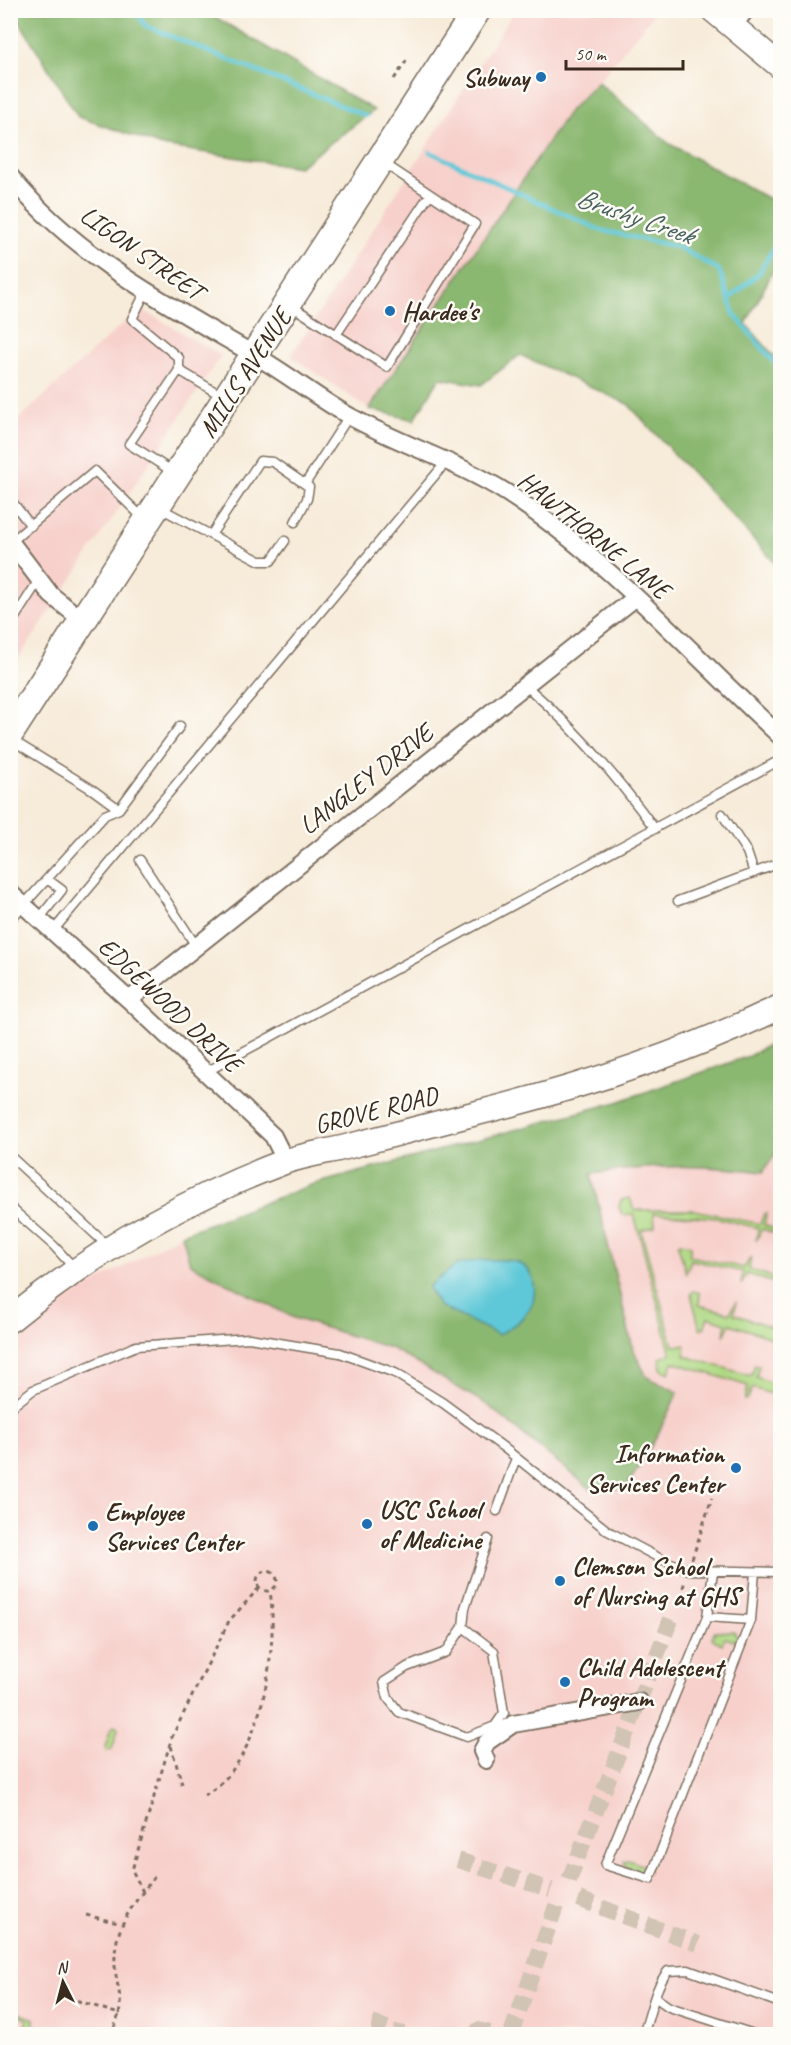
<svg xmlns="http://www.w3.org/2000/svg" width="791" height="2045" viewBox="0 0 791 2045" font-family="Caveat,sans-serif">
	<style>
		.built { fill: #f7d0cb }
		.green { fill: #afd883; stroke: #758150; stroke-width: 1.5 }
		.forest { fill: #8bb871; stroke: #637148; stroke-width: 1.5 }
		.water { fill: #5ec8d8; stroke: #4c797b; stroke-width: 1.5 }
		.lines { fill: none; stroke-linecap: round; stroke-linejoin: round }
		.stream { stroke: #5ec8d8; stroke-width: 4.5 }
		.street-tunnel { stroke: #d1c4b4; stroke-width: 16; stroke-dasharray: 16 8; stroke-linecap: butt }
		.lane-casing { stroke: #7d6e5f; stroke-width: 11 }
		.street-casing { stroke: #7d6e5f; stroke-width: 20 }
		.secondary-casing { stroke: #7d6e5f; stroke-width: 27 }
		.primary-casing { stroke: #7d6e5f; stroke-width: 30 }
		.path { stroke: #7d6e5f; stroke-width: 3; stroke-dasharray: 4.5 4.5; stroke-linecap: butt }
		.lane { stroke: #fff; stroke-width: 8 }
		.street { stroke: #fff; stroke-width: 16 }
		.secondary { stroke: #fff; stroke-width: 24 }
		.primary { stroke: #fff; stroke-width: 27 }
		.poi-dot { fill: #1f6fb2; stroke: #fdfcf7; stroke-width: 2 }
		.labels { text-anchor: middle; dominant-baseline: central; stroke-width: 5; stroke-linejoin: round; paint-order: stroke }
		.poi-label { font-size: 26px; font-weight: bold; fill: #3b2a1e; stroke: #fdfcf7; text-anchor: start }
		.street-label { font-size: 26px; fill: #3b2a1e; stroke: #fdfcf7 }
		.water-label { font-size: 27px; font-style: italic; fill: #47615f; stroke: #fdfcf7 }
	</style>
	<rect width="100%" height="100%" fill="#fdfcf7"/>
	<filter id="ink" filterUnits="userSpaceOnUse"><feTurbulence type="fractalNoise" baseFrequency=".0167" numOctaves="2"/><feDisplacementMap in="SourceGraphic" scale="12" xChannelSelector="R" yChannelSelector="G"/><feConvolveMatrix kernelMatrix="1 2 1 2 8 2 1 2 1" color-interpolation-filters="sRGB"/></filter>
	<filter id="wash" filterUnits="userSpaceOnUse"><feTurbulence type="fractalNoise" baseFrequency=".008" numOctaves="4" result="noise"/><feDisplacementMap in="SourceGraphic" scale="24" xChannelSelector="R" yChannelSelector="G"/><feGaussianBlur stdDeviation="1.35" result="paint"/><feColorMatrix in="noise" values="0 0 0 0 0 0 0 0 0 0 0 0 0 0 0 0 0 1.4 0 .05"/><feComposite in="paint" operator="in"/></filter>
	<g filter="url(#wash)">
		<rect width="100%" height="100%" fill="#f7ebd9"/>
		<path class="built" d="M514 11H656L598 82 569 111 369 409 291 356Z
			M140 308 221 356 11 670V426Z
			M780 1038V2034H11L10 1330 182 1234 311 1185 617 1102 749 1056Z"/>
		<path class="green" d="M630 1198 634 1210H695L760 1224 764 1214 767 1213 764 1225 780 1231V1235L762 1229 756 1241 758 1228 717 1218 654 1213 655 1226 641 1230 673 1346 685 1345V1356L751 1376 755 1365H759L756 1377 780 1386V1397L752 1388 748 1399 745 1400 748 1386 673 1362 669 1373 661 1369 660 1358 671 1354 634 1214 622 1215 619 1207 621 1200Z
			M680 1243 690 1245V1256L744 1268 751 1257 749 1269 780 1280V1285L747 1274 741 1285 743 1272 691 1260 686 1273 678 1245Z
			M693 1291 700 1293 699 1305 730 1313 736 1301 734 1314 780 1330V1341L730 1324 724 1336 726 1323 708 1317 704 1328 700 1329 691 1294Z
			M715 1631 734 1632 738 1638 734 1641 725 1638 722 1644 712 1639Z
			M115 1726 118 1729 112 1749 107 1751 105 1747 111 1728Z
			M628 1860 647 1867 649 1871 645 1874 625 1866 624 1861Z
			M11 2010 34 2019 33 2029 24 2031 27 2019 11 2013Z"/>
		<path class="forest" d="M13 11H205L374 110 299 167 162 146 78 117Z
			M598 82 668 143 780 205V257L746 324 780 363V568L628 404 520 355 481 385 440 378 414 420 369 409 569 111Z
			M780 1038V1148L763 1172C699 1165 654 1164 591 1174L633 1349 647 1377 678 1392 656 1438 626 1488 592 1490 486 1404 393 1349 294 1318 190 1264 182 1234 311 1185 617 1102 749 1056Z"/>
		<path class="water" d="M481 1260C492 1260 509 1258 519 1263 538 1273 539 1300 525 1315 519 1323 507 1329 499 1335L439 1306 428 1287 456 1265Z"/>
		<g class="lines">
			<path class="stream" d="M134 10 146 26 366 116
				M430 152 600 230 678 247 719 270 734 314 780 369
				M729 299 759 273 780 237"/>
		</g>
	</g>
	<g filter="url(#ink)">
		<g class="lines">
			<path class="street-tunnel" d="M458 1860 551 1890
				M569 1880 673 1614
				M579 1899 698 1944
				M382 2018 379 2027 403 2034
				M477 2034 478 2030 494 2034
				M511 2034 556 1906"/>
			<defs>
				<path id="lane" d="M146 291 132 319 179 358V370
					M290 305 387 367 475 224 382 162
					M336 335 430 194
					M175 473 129 444 179 370 222 396
					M305 484 349 416
					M10 499 31 526
					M160 508 260 561H271L285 541
					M211 535 260 461 273 462 309 487 307 499 295 522
					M11 542 95 471 143 518
					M10 625 39 580
					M525 685C574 727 617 777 655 829
					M10 739 93 790 119 809
					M722 814 747 852 754 873
					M140 860 196 946
					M47 879 105 815 119 809 180 726
					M678 901 780 863
					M10 920 47 879 62 890 39 919
					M53 931 447 461
					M206 1072 780 760
					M10 1156 108 1246
					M10 1207 54 1246 76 1270
					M10 1408 33 1390 136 1346 249 1338 340 1353 395 1373 443 1403 503 1447 608 1531 661 1559 689 1570 780 1572
					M497 1511 516 1458
					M713 1571 707 1617 605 1865 650 1879 751 1620 755 1572
					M707 1617 751 1620
					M463 1627 494 1651 504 1713 495 1726 467 1737 399 1712 388 1698 384 1682 407 1667 446 1652 463 1627 465 1608 488 1539
					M656 1998 669 2007 754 2034
					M643 2034C651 2014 654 1988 668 1971L688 1970 780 2003"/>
				<path id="street" d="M733 25 746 10
					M10 176C75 257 171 306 258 357 290 376 319 399 351 417 402 445 458 462 507 493 609 559 691 654 780 736
					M10 541 51 595 82 620
					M10 893 129 1000 273 1136 286 1162
					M129 1000 635 598
					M486 1760 482 1751 487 1742 513 1724 639 1702"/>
				<path id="secondary" d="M713 10 780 66
					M10 1320C92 1253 186 1199 284 1162 304 1155 326 1152 346 1147 387 1136 428 1126 469 1115 575 1089 681 1055 780 1007"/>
				<path id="primary" d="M10 733 477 10"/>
			</defs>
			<use href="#lane" class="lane-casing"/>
			<use href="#street" class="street-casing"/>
			<use href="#secondary" class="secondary-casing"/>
			<use href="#primary" class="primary-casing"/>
			<path class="path" d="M394 79 407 60
				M692 1559 712 1498
				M257 1581a10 10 0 1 1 20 0a10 10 0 1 1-20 0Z
				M683 1588 685 1580
				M171 1746 182 1784
				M204 1795C261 1767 279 1648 270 1591
				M143 1892 132 1870 172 1737 229 1621 259 1588
				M86 1915 122 1924
				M60 1995 119 2014 112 2034
				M119 2014C123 1996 115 1982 115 1964 113 1926 135 1902 157 1874"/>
			<use href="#lane" class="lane"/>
			<use href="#street" class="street"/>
			<use href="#secondary" class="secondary"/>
			<use href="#primary" class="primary"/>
		</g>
	</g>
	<g class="poi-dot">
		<circle cx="541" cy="77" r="6"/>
		<circle cx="390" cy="311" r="6"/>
		<circle cx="736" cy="1468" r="6"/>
		<circle cx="367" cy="1524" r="6"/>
		<circle cx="93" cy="1526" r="6"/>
		<circle cx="560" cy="1581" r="6"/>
		<circle cx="565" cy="1682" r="6"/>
	</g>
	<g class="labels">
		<g class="poi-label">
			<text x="529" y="77" text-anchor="end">Subway</text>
			<text x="402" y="311">Hardee's</text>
			<text x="724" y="1453" text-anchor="end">Information<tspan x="724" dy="30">Services Center</tspan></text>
			<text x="379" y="1509">USC School<tspan x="379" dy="30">of Medicine</tspan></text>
			<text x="105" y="1511">Employee<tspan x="105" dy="30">Services Center</tspan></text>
			<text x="572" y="1566">Clemson School<tspan x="572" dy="30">of Nursing at GHS</tspan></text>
			<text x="577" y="1667">Child Adolescent<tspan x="577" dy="30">Program</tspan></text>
		</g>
		<g class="street-label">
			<text transform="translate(142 253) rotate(35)">LIGON STREET</text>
			<text transform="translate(245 373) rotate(-57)">MILLS AVENUE</text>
			<text transform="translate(594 535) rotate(39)">HAWTHORNE LANE</text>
			<text transform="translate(366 779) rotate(-38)">LANGLEY DRIVE</text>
			<text transform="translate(170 1005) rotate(43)">EDGEWOOD DRIVE</text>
			<text transform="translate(376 1110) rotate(-14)">GROVE ROAD</text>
		</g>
		<g class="water-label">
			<text transform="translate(635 216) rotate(19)">Brushy Creek</text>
		</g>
	</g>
	<rect width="791" height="2045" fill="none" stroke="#fdfcf7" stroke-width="36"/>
	<g transform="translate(63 1982) rotate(354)" stroke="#fdfcf7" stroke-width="4.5" paint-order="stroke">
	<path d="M0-4.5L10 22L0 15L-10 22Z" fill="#3b2a1e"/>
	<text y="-9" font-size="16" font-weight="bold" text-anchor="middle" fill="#3b2a1e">N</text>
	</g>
	<path d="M566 60v9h117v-9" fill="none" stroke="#3b2a1e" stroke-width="3"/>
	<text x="575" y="60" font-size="18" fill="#3b2a1e" stroke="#fdfcf7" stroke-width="4.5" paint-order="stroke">50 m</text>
</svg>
